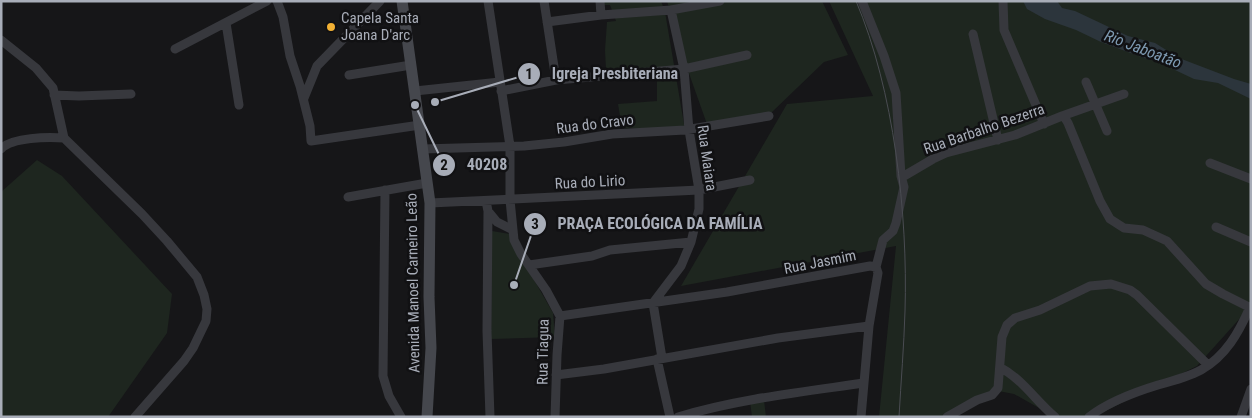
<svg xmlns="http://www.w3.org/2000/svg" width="1252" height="418" viewBox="0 0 1252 418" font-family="'Roboto Condensed',sans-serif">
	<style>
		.green { fill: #1e261f }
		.water { fill: #2c353c }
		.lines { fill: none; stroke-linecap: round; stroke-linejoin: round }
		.minor { stroke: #37383d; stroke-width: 9 }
		.secondary { stroke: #45474d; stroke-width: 11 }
		.tram { stroke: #4a4c52; stroke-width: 1 }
		.poi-dot { fill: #f2b134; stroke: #111113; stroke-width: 2 }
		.labels { text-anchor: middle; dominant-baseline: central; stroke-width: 5; stroke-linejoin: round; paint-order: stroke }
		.poi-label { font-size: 15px; fill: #a8adb8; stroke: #111113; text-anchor: start }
		.street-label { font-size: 15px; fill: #a8adb8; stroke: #111113 }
		.water-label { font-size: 16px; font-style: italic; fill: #7f9bb3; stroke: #111113 }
		.leader { fill: none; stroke: #a8adb8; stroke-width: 2 }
		.callout-dot { fill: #a8adb8; stroke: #111113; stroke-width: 2 }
		.mark-label { font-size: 15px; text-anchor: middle; font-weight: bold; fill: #111 }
		.callout-label { font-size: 16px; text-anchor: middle; font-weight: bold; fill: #a8adb8; stroke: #111113; stroke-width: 5; stroke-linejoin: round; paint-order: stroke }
	</style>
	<rect width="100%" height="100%" fill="#161618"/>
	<path class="green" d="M601 1H661L665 12 685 130 622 128 618 104 657 101V74L606 69 605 50 607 22 616 21 610 5H600Z
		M667 1H822L848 55 824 62 772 112 708 127 680 48Z
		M829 1H1251V306L1197 366 1093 417H1055L1014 394 993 390 943 417H879L896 246 681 286 787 104 873 96Z
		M37 160 62 176 172 294 167 333 108 417H1V192Z
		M492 231 510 234 521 257 553 313 555 337 491 339Z
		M764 400 766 417H752L750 401Z"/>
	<path class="water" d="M1023 1H1057L1062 8 1075 11 1128 36 1155 43 1179 58 1234 79 1251 84V99L1218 83 1194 79 1156 61 1144 58 1101 42 1076 30 1045 19 1027 9Z"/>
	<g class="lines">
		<path class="minor" d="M277 1 283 17 290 56 300 86 310 126 311 141 420 125
			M488 1 510 146V200L514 240 521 254 546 290 560 316 557 355 555 417
			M544 1 556 80
			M600 1 601 15
			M1003 1 1004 30 1044 124
			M547 22 601 15 671 10 720 1
			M226 23 239 105
			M973 34 998 140
			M1 40 36 68 53 88 64 138 142 214 167 241 197 277 204 295 207 309 206 321 193 348 184 361 135 417
			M175 49 267 1
			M349 75 411 65
			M1086 82 1107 131
			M415 91 500 82
			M501 91 556 80 684 69 747 55
			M54 95 79 96 131 94
			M304 98 317 66 380 1
			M1062 116 1124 94
			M1 149C12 137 48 137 64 138
			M422 149 524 146 564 142 612 134 685 130 769 116
			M1210 163 1251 179
			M901 176H904L933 159 946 153 1015 135 1062 116 1065 118 1068 123 1100 201 1110 219 1124 228 1143 230 1167 241 1206 284 1223 294 1251 308
			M385 190 383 376 389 396 401 417
			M348 197 427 183
			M486 201 488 211 487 331 490 417
			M430 203 699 190 750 180
			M488 211 497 222 513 230
			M1216 227 1251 242
			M529 265 592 256 610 250 691 242
			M560 316 727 292 870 266 876 267
			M662 358 653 303 681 266 691 242 699 209V190L689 130 684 69 671 10
			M657 359 670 417
			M1001 368C1022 379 1036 401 1055 417
			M556 375 604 369 778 338 869 326
			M678 417C738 399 802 392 864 383
			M861 417 869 326 878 273 876 267 883 240 893 231 896 223 904 187 901 176 896 93 884 56 862 1
			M947 417 977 400 992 395 998 388 1002 337 1007 325 1015 318 1040 310 1090 286 1111 284 1130 290 1137 295 1208 365
			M1089 417C1108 402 1135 392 1158 385 1173 381 1188 377 1201 370 1226 356 1239 332 1250 307
			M1241 417 1251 389"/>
		<path class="secondary" d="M402 1 430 203 429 297 431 348 427 417"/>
		<path class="tram" d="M856 1C894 90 908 214 905 311 904 346 901 381 899 417"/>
	</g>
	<circle class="poi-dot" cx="331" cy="27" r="5"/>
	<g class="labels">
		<g class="poi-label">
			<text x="341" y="18">Capela Santa<tspan x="341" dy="17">Joana D'arc</tspan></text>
		</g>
		<g class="street-label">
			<text transform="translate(595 124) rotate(-7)">Rua do Cravo</text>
			<text transform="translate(984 129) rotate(-19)">Rua Barbalho Bezerra</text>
			<text transform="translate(707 158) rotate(82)">Rua Maiara</text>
			<text transform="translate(590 182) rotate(-3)">Rua do Lirio</text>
			<text transform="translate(820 262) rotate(-11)">Rua Jasmim</text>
			<text transform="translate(413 283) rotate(-91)">Avenida Manoel Carneiro Leão</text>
			<text transform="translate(543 352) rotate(-89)">Rua Tiagua</text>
		</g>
		<g class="water-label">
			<text transform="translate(1143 49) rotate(21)">Rio Jaboatão</text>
		</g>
	</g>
	<path class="leader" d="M435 102L529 74M415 105L444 165M514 285L535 224"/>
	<g class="callout-dot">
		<circle cx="435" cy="102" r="5"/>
		<circle cx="415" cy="105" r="5"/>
		<circle cx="514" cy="285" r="5"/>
		<circle cx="529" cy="74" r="12"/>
		<circle cx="444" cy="165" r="12"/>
		<circle cx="535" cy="224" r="12"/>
	</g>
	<g class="mark-label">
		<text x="529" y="79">1</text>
		<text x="444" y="170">2</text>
		<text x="535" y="229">3</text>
	</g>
	<g class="callout-label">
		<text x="615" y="79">Igreja Presbiteriana</text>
		<text x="487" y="170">40208</text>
		<text x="660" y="229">PRAÇA ECOLÓGICA DA FAMÍLIA</text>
	</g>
	<rect width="1252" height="418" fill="none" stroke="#a8adb8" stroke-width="5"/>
</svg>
